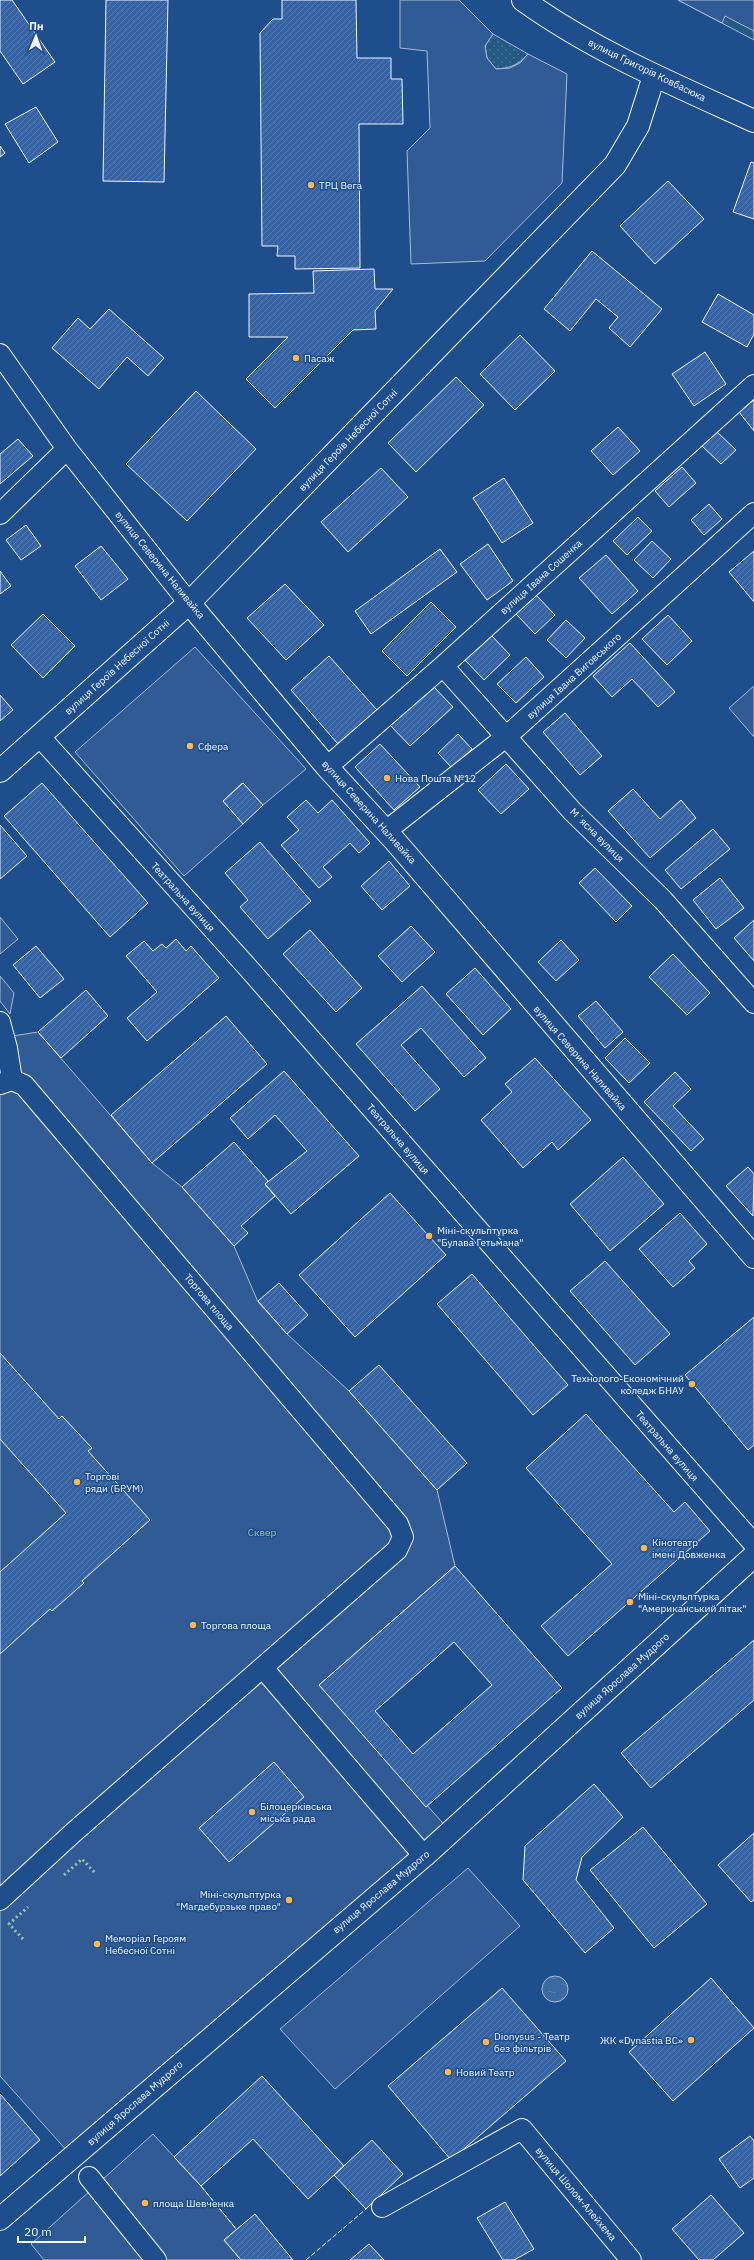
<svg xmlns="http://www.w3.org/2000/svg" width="754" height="2260" viewBox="0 0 754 2260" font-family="'IBM Plex Sans',sans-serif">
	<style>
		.grass { fill: url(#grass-dots); stroke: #a8bbd7 }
		.park { fill: url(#park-crowns); stroke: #a8bbd7 }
		.parking { fill: #305b95; stroke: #a8bbd7 }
		.water { fill: url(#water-ripples); stroke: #a8bbd7 }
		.building { fill: url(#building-hatch); stroke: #f2f6ff; fill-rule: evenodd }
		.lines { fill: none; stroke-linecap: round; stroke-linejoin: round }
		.street-casing { stroke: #f2f6ff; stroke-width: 22 }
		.secondary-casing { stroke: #f2f6ff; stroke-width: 24 }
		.primary-casing { stroke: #f2f6ff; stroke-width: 24 }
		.street { stroke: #1f4e8c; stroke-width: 20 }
		.secondary { stroke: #1f4e8c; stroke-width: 22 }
		.primary { stroke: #1f4e8c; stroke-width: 22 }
		.hedge { stroke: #97c8a6; stroke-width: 3; stroke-dasharray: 2 3; stroke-linecap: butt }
		.fence { stroke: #f2f6ff; stroke-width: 1; stroke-dasharray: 5 2; stroke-linecap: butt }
		.poi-dot { fill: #ffb74d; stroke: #1f4e8c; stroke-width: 1.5 }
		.labels { text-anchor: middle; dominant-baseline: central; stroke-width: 3; stroke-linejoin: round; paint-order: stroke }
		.street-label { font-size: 10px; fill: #f2f6ff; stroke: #1f4e8c }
		.poi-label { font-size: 10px; fill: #f2f6ff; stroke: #1f4e8c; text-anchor: start }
		.park-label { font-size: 10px; fill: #97c8a6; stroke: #1f4e8c }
	</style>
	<defs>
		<pattern id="grass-dots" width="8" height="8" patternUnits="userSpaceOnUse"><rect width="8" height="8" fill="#245a82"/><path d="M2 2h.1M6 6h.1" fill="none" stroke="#447295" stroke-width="1.8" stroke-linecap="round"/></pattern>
		<pattern id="park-crowns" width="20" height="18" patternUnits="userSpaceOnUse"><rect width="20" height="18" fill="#245a82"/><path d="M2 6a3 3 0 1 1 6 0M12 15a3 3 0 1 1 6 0" fill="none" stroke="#447295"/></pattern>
		<pattern id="water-ripples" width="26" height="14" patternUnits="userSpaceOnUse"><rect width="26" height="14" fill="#3b69a3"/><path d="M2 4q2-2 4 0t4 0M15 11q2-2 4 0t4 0" fill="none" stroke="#587fb1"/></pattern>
		<pattern id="building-hatch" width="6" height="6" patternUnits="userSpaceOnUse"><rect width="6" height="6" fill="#3563a3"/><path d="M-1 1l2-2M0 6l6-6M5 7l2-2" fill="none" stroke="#537ab1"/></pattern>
	</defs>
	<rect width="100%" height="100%" fill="#1f4e8c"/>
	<path class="grass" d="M493 34 528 54C518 65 511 68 496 69L487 58 485 46Z"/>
	<path class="park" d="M678 0H754V40Z"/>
	<path class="parking" d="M400 0H459L493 34 485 46 487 58 496 69 510 68 520 63 528 54 567 74 562 183 485 261 411 264 407 151 430 128 427 51 400 48Z
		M678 0H754V31L725 16 722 23Z
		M195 647 306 769 263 805 242 783 223 801 243 824 184 876 75 752Z
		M754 686V737L729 708Z
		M0 917 18 939 0 954Z
		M0 976 14 993 10 1014 0 1001Z
		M38 1032 152 1163 182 1187 234 1246 258 1302 287 1334 349 1391 437 1490 455 1566 319 1685 450 1831 69 2153 0 2076V1038Z
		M468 1868 520 1926 335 2089 280 2029Z
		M153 2134 201 2186 237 2230 224 2240 241 2260H44L31 2244Z"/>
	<path class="water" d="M542 1989a13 13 0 1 1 26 0a13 13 0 1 1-26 0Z"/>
	<path class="building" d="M0 0H12L55 62 23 84 0 51Z
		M106 0H168L164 182 103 181Z
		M282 0H356L357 58H391V79H402L403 124H359L360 268 295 269V256H277L278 246H262L260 33 273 19H282Z
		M36 107 58 142 29 163 5 124Z
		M0 146 5 153 0 157Z
		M751 162 754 163V219L733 212Z
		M668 181 704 219 655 264 620 226Z
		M592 251 662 309 630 347 609 328 618 317 596 299 570 331 544 309Z
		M374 269 375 289H393L375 311 376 329 353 330 275 408 246 379 288 337H249V294L314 293 313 271Z
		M718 294 754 315V334L747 347 702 322Z
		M109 309 164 358 148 376 127 357 99 389 52 348 78 318 90 329Z
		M520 335 555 371 515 410 480 374Z
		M705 352 726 384 694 406 672 374Z
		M456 377 484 405 416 472 388 443Z
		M196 391 256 449 187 521 126 464Z
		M754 400V431L739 412Z
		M618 427 640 451 613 475 591 451Z
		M716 431 736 450 721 464 702 446Z
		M18 439 33 456 0 484V454Z
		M682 467 696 483 669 507 655 491Z
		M381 468 408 497 348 552 321 522Z
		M504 478 533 523 502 543 473 498Z
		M709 504 722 519 704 535 691 520Z
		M638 517 652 531 627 555 613 541Z
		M26 525 41 546 21 560 6 540Z
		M652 541 671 559 653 578 634 560Z
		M488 544 513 581 487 600 460 564Z
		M101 546 128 579 101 600 75 566Z
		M440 549 457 572 371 634 355 611Z
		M754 551V602L729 572Z
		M606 555 638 591 612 614 579 578Z
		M0 571 11 586 0 594Z
		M285 584 324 625 286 660 247 618Z
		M536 595 555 615 535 634 516 614Z
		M431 602 456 627 407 676 382 651Z
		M43 614 75 646 43 678 11 645Z
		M668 615 692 641 667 665 642 639Z
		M566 620 585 638 566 658 547 640Z
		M491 635 510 655 484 680 465 660Z
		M630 643 675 692 658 707 632 679 612 697 593 676Z
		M329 656 377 710 338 744 291 690Z
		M526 657 544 677 516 703 497 684Z
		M432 685 453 707 410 746 390 725Z
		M0 695 13 710 0 721Z
		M565 713 602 756 580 775 543 732Z
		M458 734 472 749 452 768 438 753Z
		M380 744 420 787 394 810 355 767Z
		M506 764 529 789 501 814 478 790Z
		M42 783 148 903 110 937 4 816Z
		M243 783 263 805 243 824 223 801Z
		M633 789 660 819 681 800 696 818 650 858 608 811Z
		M306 800 318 813 332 800 370 843 359 853 350 843 323 867 332 877 319 888 281 845 299 830 287 817Z
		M0 825 27 856 0 879Z
		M713 829 730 849 681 889 665 870Z
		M260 842 311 901 268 939 240 907 248 900 225 873Z
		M389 861 410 886 382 910 361 886Z
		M595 868 632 906 616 922 579 883Z
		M720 878 744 908 716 929 693 900Z
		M754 920V961L734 938Z
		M411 926 435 952 402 982 378 956Z
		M310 930 362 988 336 1012 283 954Z
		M176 939 186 951 191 946 219 978 147 1041 127 1018 157 992 126 956 144 941 153 951 162 944 166 948Z
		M561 940 579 960 556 981 538 962Z
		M36 946 64 979 40 998 13 965Z
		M673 954 710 993 687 1015 649 977Z
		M475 968 511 1009 483 1035 446 994Z
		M422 986 486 1058 464 1077 421 1028 401 1045 440 1089 415 1111 356 1044Z
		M86 990 108 1016 61 1058 38 1032Z
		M596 1001 623 1032 605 1048 578 1016Z
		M226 1016 267 1064 152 1163 111 1115Z
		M625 1038 650 1063 629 1083 605 1058Z
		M535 1058 591 1120 558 1150 552 1142 523 1168 481 1120 512 1092 505 1084Z
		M284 1071 359 1156 291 1214 265 1184 307 1151 275 1115 248 1139 230 1118Z
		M675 1072 691 1089 673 1106 704 1139 691 1151 644 1102Z
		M234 1142 268 1181 265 1184 275 1196 241 1226 248 1233 234 1246 182 1187Z
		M623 1157 664 1204 610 1251 570 1204Z
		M748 1167 754 1174 753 1216 726 1186Z
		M390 1193 446 1255 355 1337 299 1275Z
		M680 1213 707 1244 689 1261 695 1268 673 1287 639 1249Z
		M605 1261 670 1334 635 1365 570 1291Z
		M472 1274 568 1385 533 1415 437 1304Z
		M279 1283 308 1315 287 1334 258 1301Z
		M754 1317V1445L748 1450 685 1375Z
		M0 1353 59 1419 62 1416 92 1448 88 1451 150 1520 82 1581 84 1583 52 1611 50 1609 0 1654V1572L66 1513 0 1439Z
		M379 1365 467 1463 437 1490 349 1391Z
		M586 1414 674 1512 685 1502 710 1531 568 1656 541 1626 612 1564 526 1468Z
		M455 1566 562 1688 426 1807 319 1685ZM454 1642 492 1685 413 1754 375 1711Z
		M754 1640V1700L651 1788 621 1753Z
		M274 1762 304 1797 229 1862 199 1828Z
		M594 1784 623 1817 582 1857 576 1880 614 1928 585 1953 523 1880 525 1846Z
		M643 1827 707 1904 654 1948 590 1870Z
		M754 1833V1900L751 1902 718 1865Z
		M711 1978 754 2028 673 2101 629 2052Z
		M502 1988 566 2061 451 2160 388 2086Z
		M262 2076 344 2166 308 2199 253 2139 201 2186 174 2157Z
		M0 2094 40 2140 0 2176Z
		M750 2136 754 2141V2178L740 2188 719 2159Z
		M372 2140 403 2174 366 2209 334 2175Z
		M711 2195 744 2233 713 2260H699L672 2229Z
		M505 2202 534 2249 514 2260H503L477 2218Z
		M255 2214 293 2260H241L224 2240Z
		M369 2244 384 2260H350Z"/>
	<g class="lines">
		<defs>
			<path id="street" d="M0 354 67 449 189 603
				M0 514 67 449
				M443 666 572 811 663 900 754 1003
				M40 737 250 970 754 1544
				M327 767 443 666 754 385
				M386 831 507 736 754 513
				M0 1022 7 1048 12 1080
				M0 1084 12 1080 24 1085 398 1524 403 1537 397 1550 74 1832 0 1900
				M263 1668 424 1856
				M89 2177 156 2260
				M382 2207 522 2129 631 2260"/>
			<path id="secondary" d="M523 0C594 51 675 85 754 121
				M189 603 327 767 395 841 754 1257
				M0 771 189 603 615 165 638 126 654 76"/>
			<path id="primary" d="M0 2219 424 1856 754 1556"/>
		</defs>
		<use href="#street" class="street-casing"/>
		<use href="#secondary" class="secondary-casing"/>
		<use href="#primary" class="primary-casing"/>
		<use href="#street" class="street"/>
		<use href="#secondary" class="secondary"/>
		<use href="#primary" class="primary"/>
		<path class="hedge" d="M64 1875 82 1859 96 1874
			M23 1939 9 1924 28 1907"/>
		<path class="fence" d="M201 2186 237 2230
			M306 2260 366 2209"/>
	</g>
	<g class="poi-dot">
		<circle cx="311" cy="185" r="4"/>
		<circle cx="296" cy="358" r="4"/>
		<circle cx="190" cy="746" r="4"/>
		<circle cx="387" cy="778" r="4"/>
		<circle cx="429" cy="1236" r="4"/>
		<circle cx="692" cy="1384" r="4"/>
		<circle cx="77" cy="1482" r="4"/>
		<circle cx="644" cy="1548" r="4"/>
		<circle cx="630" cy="1602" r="4"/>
		<circle cx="193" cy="1625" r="4"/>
		<circle cx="252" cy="1812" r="4"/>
		<circle cx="289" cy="1900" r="4"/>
		<circle cx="97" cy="1944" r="4"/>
		<circle cx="691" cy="2040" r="4"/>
		<circle cx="486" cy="2042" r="4"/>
		<circle cx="448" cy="2072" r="4"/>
		<circle cx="145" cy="2203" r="4"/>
	</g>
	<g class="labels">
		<g class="street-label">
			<text transform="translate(647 70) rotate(26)">вулиця Григорія Ковбасюка</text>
			<text transform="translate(348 440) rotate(-46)">вулиця Героїв Небесної Сотні</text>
			<text transform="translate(160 565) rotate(51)">вулиця Северина Наливайка</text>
			<text transform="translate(541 577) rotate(-42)">вулиця Івана Сошенка</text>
			<text transform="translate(117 667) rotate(-42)">вулиця Героїв Небесної Сотні</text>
			<text transform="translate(574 676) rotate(-42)">вулиця Івана Виговського</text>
			<text transform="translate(369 812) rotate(48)">вулиця Северина Наливайка</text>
			<text transform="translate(597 835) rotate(45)">Мʼясна вулиця</text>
			<text transform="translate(183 897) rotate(48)">Театральна вулиця</text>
			<text transform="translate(580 1058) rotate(49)">вулиця Северина Наливайка</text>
			<text transform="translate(398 1139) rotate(49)">Театральна вулиця</text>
			<text transform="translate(209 1302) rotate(50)">Торгова площа</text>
			<text transform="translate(667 1446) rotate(49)">Театральна вулиця</text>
			<text transform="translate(622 1676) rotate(-42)">вулиця Ярослава Мудрого</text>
			<text transform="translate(381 1892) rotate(-40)">вулиця Ярослава Мудрого</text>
			<text transform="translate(135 2103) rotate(-41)">вулиця Ярослава Мудрого</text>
			<text transform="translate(576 2194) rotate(50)">вулиця Шолом-Алейхема</text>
		</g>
		<g class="poi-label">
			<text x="319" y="185">ТРЦ Вега</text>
			<text x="304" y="358">Пасаж</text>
			<text x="198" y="746">Сфера</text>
			<text x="395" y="778">Нова Пошта №12</text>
			<text x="437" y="1230">Міні-скульптурка<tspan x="437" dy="12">"Булава Гетьмана"</tspan></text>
			<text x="684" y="1378" text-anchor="end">Технолого-Економічний<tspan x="684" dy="12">коледж БНАУ</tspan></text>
			<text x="85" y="1476">Торгові<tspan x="85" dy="12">ряди (БРУМ)</tspan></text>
			<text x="652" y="1542">Кінотеатр<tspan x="652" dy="12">імені Довженка</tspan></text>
			<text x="638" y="1596">Міні-скульптурка<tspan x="638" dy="12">"Американський літак"</tspan></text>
			<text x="201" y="1625">Торгова площа</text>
			<text x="260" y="1806">Білоцерківська<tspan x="260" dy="12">міська рада</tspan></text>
			<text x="281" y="1894" text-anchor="end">Міні-скульптурка<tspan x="281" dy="12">"Магдебурзьке право"</tspan></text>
			<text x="105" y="1938">Меморіал Героям<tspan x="105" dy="12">Небесної Сотні</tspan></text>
			<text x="494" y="2036">Dionysus - Театр<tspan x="494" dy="12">без фільтрів</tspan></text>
			<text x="683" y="2040" text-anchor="end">ЖК «Dynastia BC»</text>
			<text x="456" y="2072">Новий Театр</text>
			<text x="153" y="2203">площа Шевченка</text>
		</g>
		<g class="park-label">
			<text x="262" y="1532">Сквер</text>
		</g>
	</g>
	<g transform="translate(36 36) rotate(2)" stroke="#1f4e8c" stroke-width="3" paint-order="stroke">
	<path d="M0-3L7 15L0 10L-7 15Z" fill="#f2f6ff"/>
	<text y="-6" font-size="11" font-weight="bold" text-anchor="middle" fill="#f2f6ff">Пн</text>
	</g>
	<path d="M18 2236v6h67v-6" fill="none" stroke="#f2f6ff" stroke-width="2"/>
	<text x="24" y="2236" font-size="12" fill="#f2f6ff" stroke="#1f4e8c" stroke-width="3" paint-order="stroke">20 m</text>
</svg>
